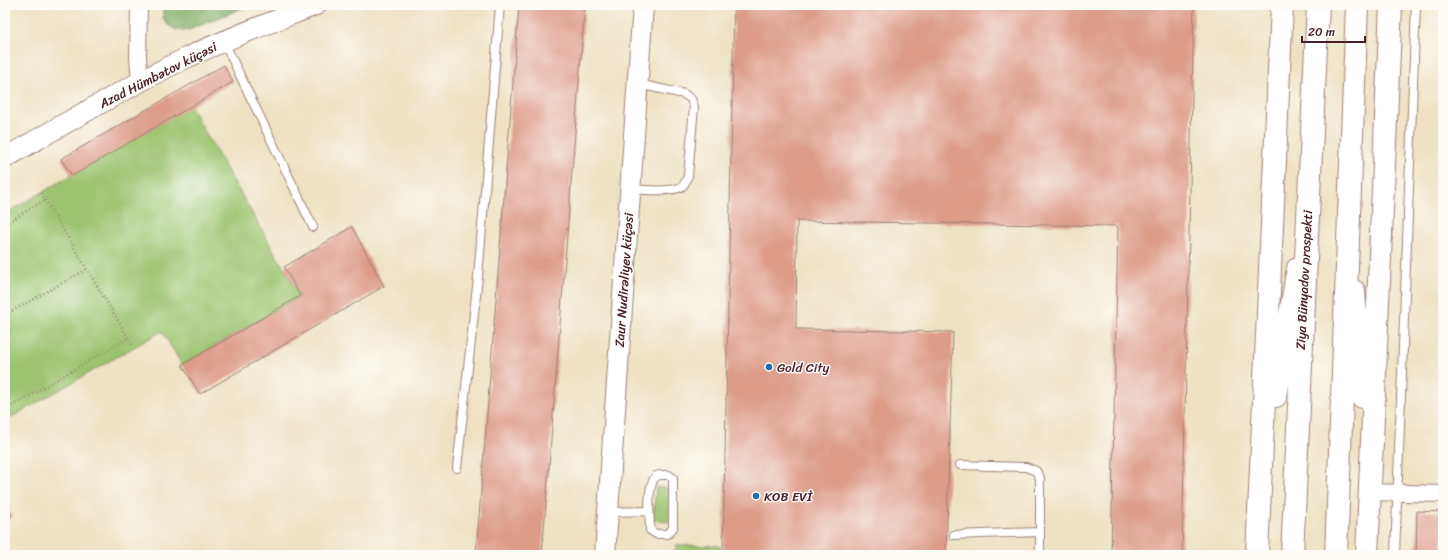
<svg xmlns="http://www.w3.org/2000/svg" width="1448" height="560" viewBox="0 0 1448 560" font-family="Sriracha,sans-serif">
	<style>
		.green { fill: #9cc470; stroke: #73724e }
		.forest { fill: #7daa62; stroke: #646446 }
		.building { fill: #dd9b88 }
		.lines { fill: none; stroke-linecap: round; stroke-linejoin: round }
		.service-casing { stroke: #9c8077; stroke-width: 10 }
		.minor-casing { stroke: #9c8077; stroke-width: 18 }
		.tertiary-casing { stroke: #9c8077; stroke-width: 22 }
		.secondary-casing { stroke: #9c8077; stroke-width: 24 }
		.primary-casing { stroke: #9c8077; stroke-width: 24 }
		.path { stroke: #9c8077; stroke-width: 2.5; stroke-dasharray: 1 3; stroke-linecap: butt }
		.service { stroke: #fff; stroke-width: 8 }
		.minor { stroke: #fff; stroke-width: 16 }
		.tertiary { stroke: #fff; stroke-width: 20 }
		.secondary { stroke: #fff; stroke-width: 22 }
		.primary { stroke: #fff; stroke-width: 22 }
		.poi-dot { fill: #1f6fb2; stroke: #fdfcf7; stroke-width: 1.5 }
		.labels { text-anchor: middle; dominant-baseline: central; stroke-width: 3; stroke-linejoin: round; paint-order: stroke }
		.street-label { font-size: 13px; fill: #4a1f2b; stroke: #fdfcf7 }
		.poi-label { font-size: 13px; fill: #4a1f2b; stroke: #fdfcf7; text-anchor: start }
	</style>
	<rect width="100%" height="100%" fill="#fdfcf7"/>
	<filter id="ink" filterUnits="userSpaceOnUse"><feTurbulence type="fractalNoise" baseFrequency=".025" numOctaves="2"/><feDisplacementMap in="SourceGraphic" scale="8" xChannelSelector="R" yChannelSelector="G"/><feConvolveMatrix kernelMatrix="1 2 1 2 8 2 1 2 1" color-interpolation-filters="sRGB"/></filter>
	<filter id="wash" filterUnits="userSpaceOnUse"><feTurbulence type="fractalNoise" baseFrequency=".012" numOctaves="4" result="noise"/><feDisplacementMap in="SourceGraphic" scale="16" xChannelSelector="R" yChannelSelector="G"/><feGaussianBlur stdDeviation="0.9" result="paint"/><feColorMatrix in="noise" values="0 0 0 0 0 0 0 0 0 0 0 0 0 0 0 0 0 1.4 0 .05"/><feComposite in="paint" operator="in"/></filter>
	<g filter="url(#wash)">
		<rect width="100%" height="100%" fill="#eee2c3"/>
		<path class="green" d="M190 106 300 296 182 365 162 331 5 421V214Z
			M656 487 672 489 669 522 653 520Z
			M676 545 720 546V555H675Z"/>
		<path class="forest" d="M163 5H250L189 30H176L168 25 163 18Z"/>
		<g id="blocks">
			<path class="building" d="M519 5H585L542 555H476Z
				M734 5H1194L1182 555H1111L1118 226 797 221 796 329 953 332 946 555H862L790 552V555H723Z
				M224 65 233 82 72 176 61 159Z
				M352 227 384 286 200 394 182 365 300 296 284 267Z
				M5 504 12 516 5 520Z
				M1417 511 1443 512V555H1416Z"/>
		</g>
	</g>
	<g filter="url(#ink)">
		<use href="#blocks" fill-opacity="0" stroke="#9c8077" stroke-width="1"/>
		<g class="lines">
			<defs>
				<path id="service" d="M224 42 313 227
					M631 189C642 190 671 192 681 187 685 185 686 180 688 176L694 107 691 99 684 94 638 84
					M960 465 1026 467 1036 471 1040 478V555
					M457 468 478 277 500 5
					M660 475H669L673 478V528L668 534H656L650 530C650 516 646 487 656 476Z
					M608 512 649 511
					M954 535 1040 532
					M1395 555 1416 5"/>
				<path id="minor" d="M139 5 138 57 140 82
					M1369 492 1443 494"/>
				<path id="tertiary" d="M5 158C64 124 123 89 184 59 227 38 272 22 316 5
					M605 555 643 5"/>
				<path id="secondary" d="M1354 291 1362 397
					M1276 396 1298 268
					M1257 555 1282 5
					M1367 555 1391 5"/>
				<path id="primary" d="M1292 555 1318 5
					M1336 555 1357 5"/>
			</defs>
			<use href="#service" class="service-casing"/>
			<use href="#minor" class="minor-casing"/>
			<use href="#tertiary" class="tertiary-casing"/>
			<use href="#secondary" class="secondary-casing"/>
			<use href="#primary" class="primary-casing"/>
			<path class="path" d="M41 193 134 347
				M5 224 45 200
				M5 315 87 269
				M5 410 128 338"/>
			<use href="#service" class="service"/>
			<use href="#minor" class="minor"/>
			<use href="#tertiary" class="tertiary"/>
			<use href="#secondary" class="secondary"/>
			<use href="#primary" class="primary"/>
		</g>
	</g>
	<g class="poi-dot">
		<circle cx="769" cy="367" r="4"/>
		<circle cx="756" cy="496" r="4"/>
	</g>
	<g class="labels">
		<g class="street-label">
			<text transform="translate(158 75) rotate(-27)">Azad Hümbətov küçəsi</text>
			<text transform="translate(624 280) rotate(-86)">Zaur Nudirəliyev küçəsi</text>
			<text transform="translate(1304 280) rotate(-87)">Ziya Bünyadov prospekti</text>
		</g>
		<g class="poi-label">
			<text x="777" y="367">Gold City</text>
			<text x="764" y="496">KOB EVİ</text>
		</g>
	</g>
	<rect width="1448" height="560" fill="none" stroke="#fdfcf7" stroke-width="20"/>
	<path d="M1302 36v6h63v-6" fill="none" stroke="#4a1f2b" stroke-width="2"/>
	<text x="1308" y="36" font-size="12" fill="#4a1f2b" stroke="#fdfcf7" stroke-width="3" paint-order="stroke">20 m</text>
</svg>
